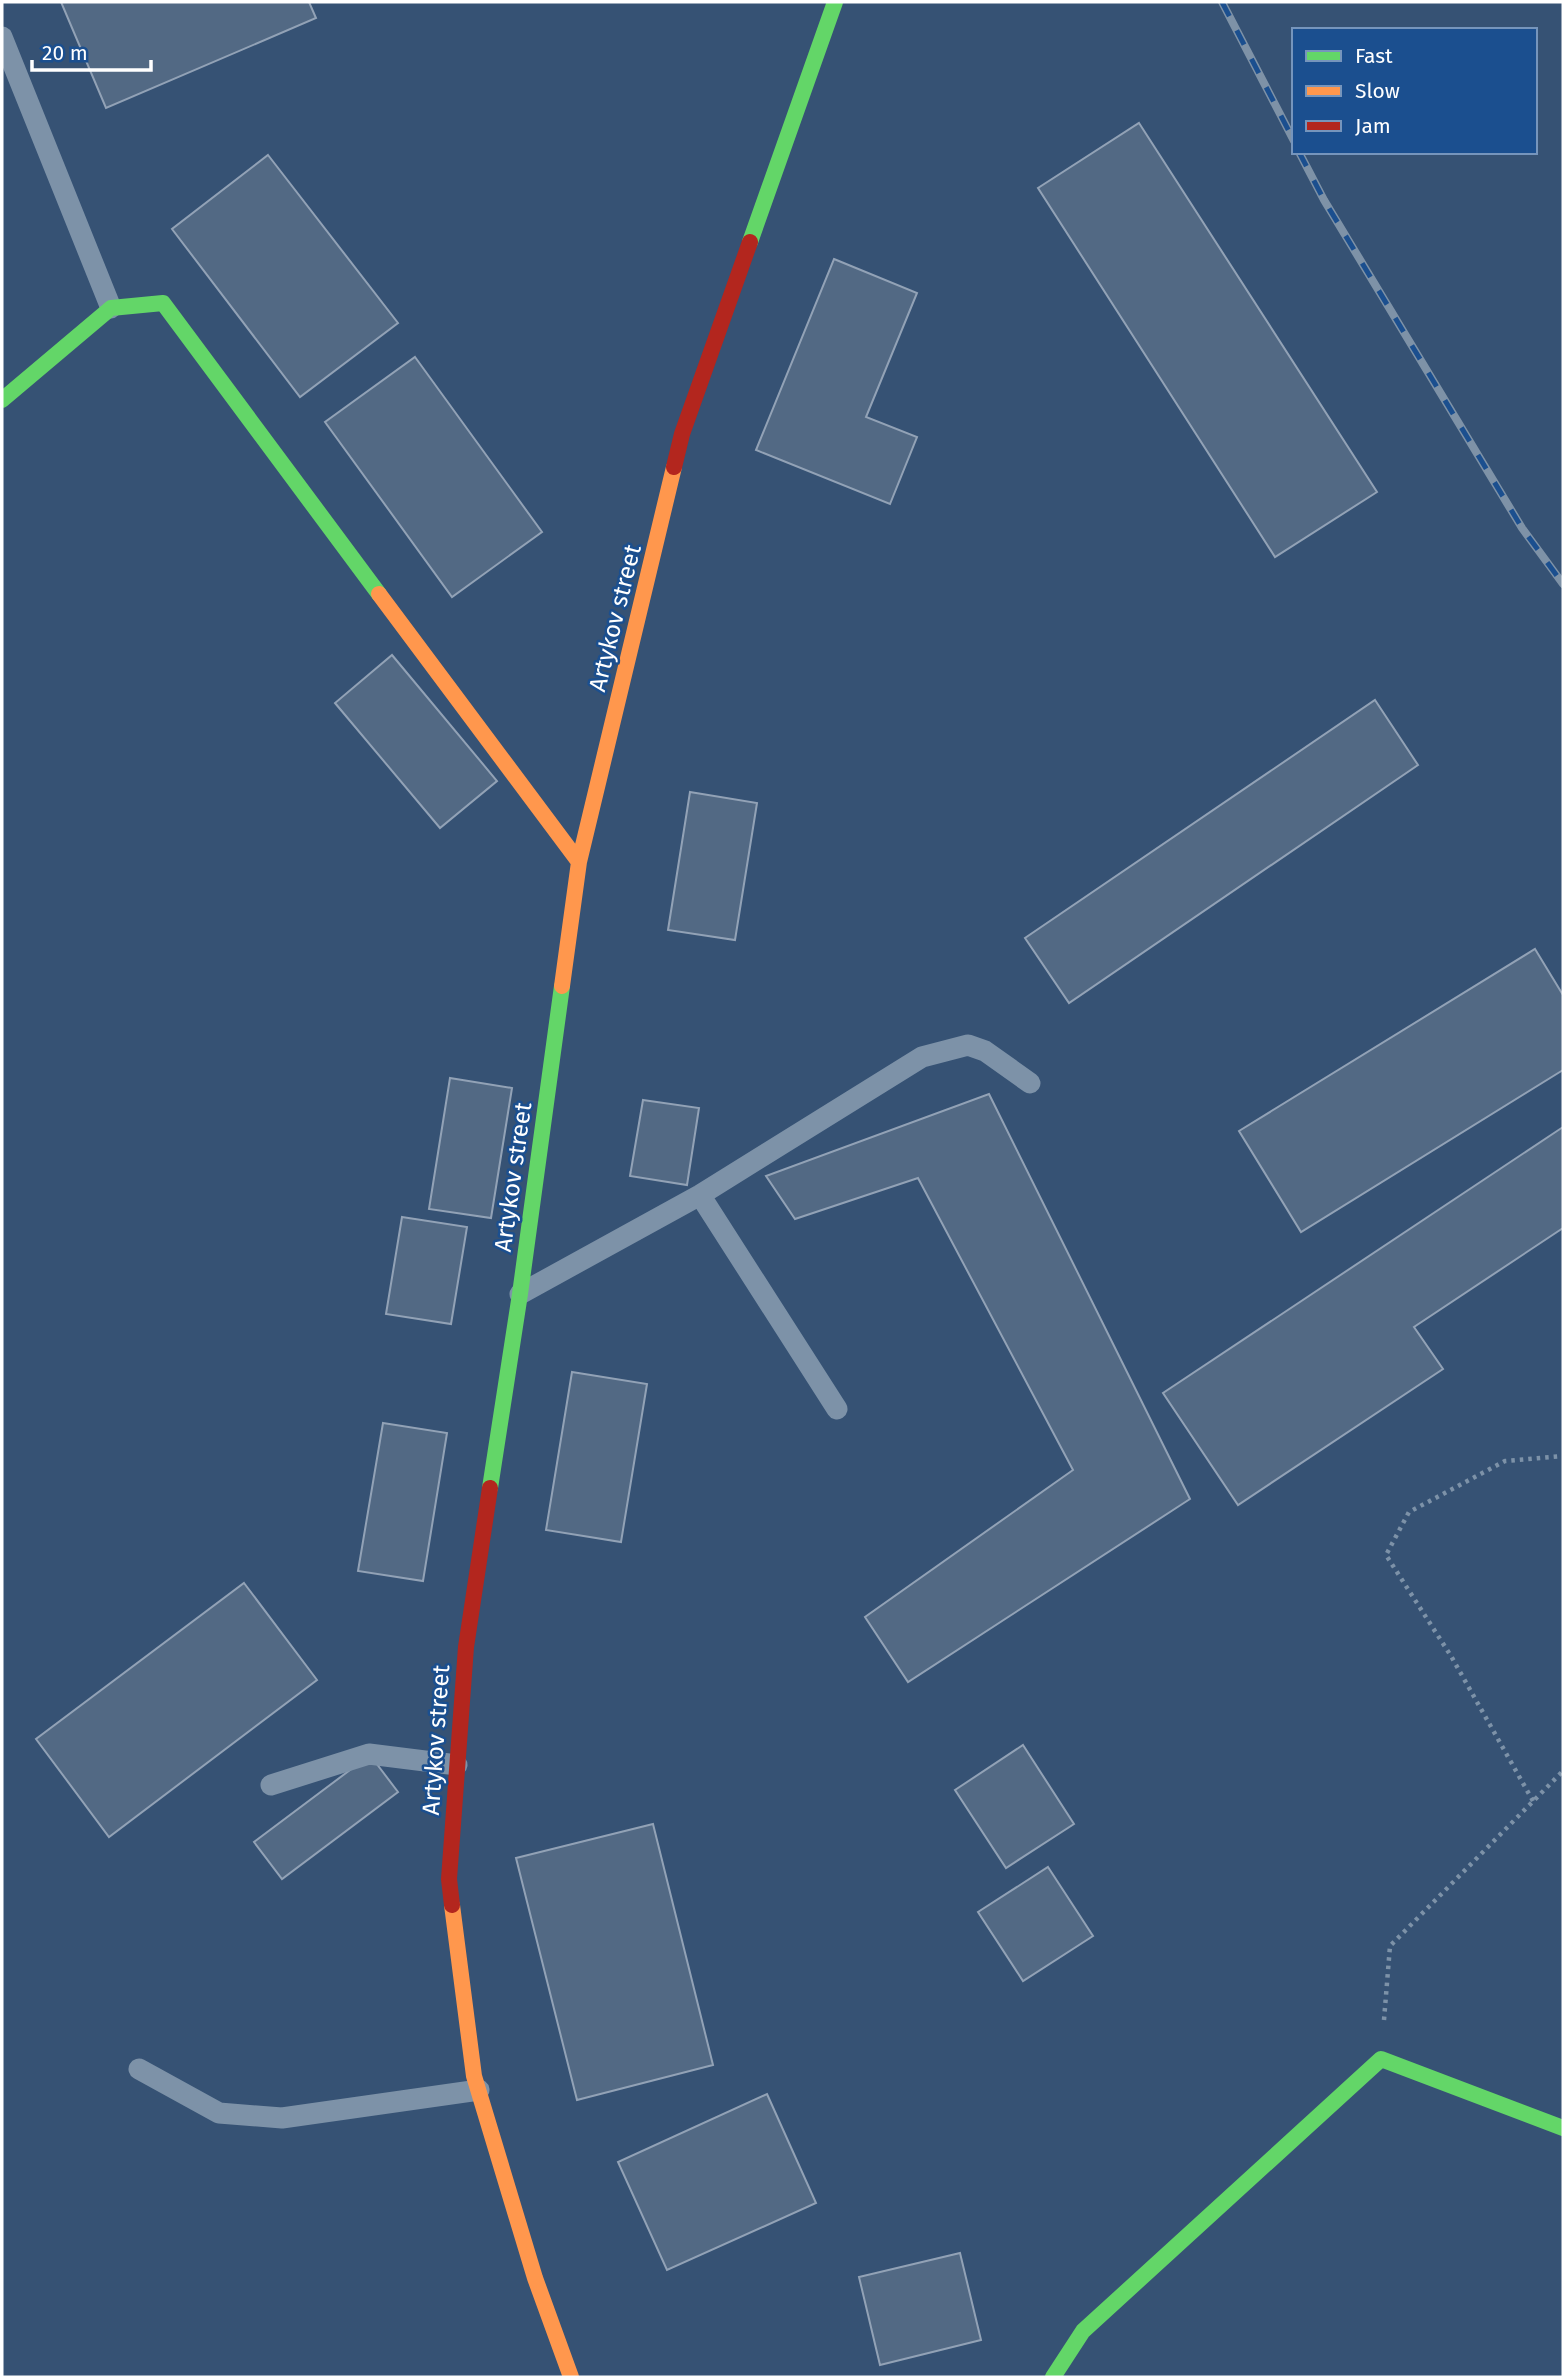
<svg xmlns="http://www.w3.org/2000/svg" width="1565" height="2379" viewBox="0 0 1565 2379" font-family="'Fira Sans',sans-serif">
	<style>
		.building { fill: #526984; stroke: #92a2b6; stroke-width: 2 }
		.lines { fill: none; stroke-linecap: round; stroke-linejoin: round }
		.path { stroke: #7d92a8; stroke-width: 4.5; stroke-dasharray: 3.5 5; stroke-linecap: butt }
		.lane { stroke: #7d92a8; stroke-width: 21 }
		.fast { stroke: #63d668; stroke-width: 16 }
		.slow { stroke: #ff974d; stroke-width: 16 }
		.jam { stroke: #b3261e; stroke-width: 16 }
		.rail-casing { stroke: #7e92a7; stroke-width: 8 }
		.rail { stroke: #1b4f8f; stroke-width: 5; stroke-dasharray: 16; stroke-linecap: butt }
		.labels { text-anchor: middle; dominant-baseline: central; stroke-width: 5; stroke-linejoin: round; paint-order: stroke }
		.street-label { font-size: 24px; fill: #fff; stroke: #1b4f8f }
	</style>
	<rect width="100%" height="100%" fill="#365274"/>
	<path class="building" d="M61 2H309L316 18 106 108Z
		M1139 123 1377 492 1275 557 1038 188Z
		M268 155 398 323 300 397 172 229Z
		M834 259 917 293 866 417 917 437 890 504 756 450Z
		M415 357 542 532 452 597 325 422Z
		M392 655 497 781 440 828 335 703Z
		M1375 700 1418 765 1069 1003 1025 938Z
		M690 792 757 803 735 940 668 930Z
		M1535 949 1563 995V1070L1301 1232 1239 1131Z
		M450 1078 512 1088 491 1218 429 1209Z
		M989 1094 1190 1499 908 1682 865 1617 1073 1470 918 1178 795 1219 766 1176Z
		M643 1100 699 1108 687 1185 630 1176Z
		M1563 1127V1228L1414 1327 1443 1369 1238 1505 1163 1393Z
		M402 1217 467 1227 451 1324 386 1314Z
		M572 1372 647 1384 621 1542 546 1530Z
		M383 1423 447 1433 423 1581 358 1571Z
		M244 1583 317 1680 109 1837 36 1739Z
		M1023 1745 1074 1824 1006 1868 955 1790Z
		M370 1755 398 1792 282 1879 254 1842Z
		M653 1824 713 2065 577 2100 516 1858Z
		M1048 1867 1093 1936 1023 1981 978 1912Z
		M767 2094 816 2203 667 2270 618 2162Z
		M960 2253 981 2340 880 2365 859 2277Z"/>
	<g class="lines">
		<path class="path" d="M1533 1801 1451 1656 1386 1555 1409 1512 1505 1461 1563 1456
			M1384 2020 1390 1946 1563 1771"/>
		<path class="lane" d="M2 37 111 308
			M700 1195 837 1409
			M520 1294 700 1195 922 1057 968 1045 985 1051 1030 1083
			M271 1785 369 1754 457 1765
			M139 2069 219 2113 282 2118 479 2090"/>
		<path class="fast" d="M750 242 835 2
			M2 400 111 308 163 303 379 594
			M490 1488 520 1294 562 986
			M1053 2377 1083 2331 1381 2059 1563 2128"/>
		<path class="slow" d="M379 594 579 862
			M562 986 579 862 674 467
			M452 1905 474 2076 535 2278 571 2377"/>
		<path class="jam" d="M674 467 682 434 750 242
			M452 1905 449 1879 466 1647 490 1488"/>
		<defs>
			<path id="rail" d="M1222 2 1294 141
				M1299 152 1324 200 1522 528 1563 584"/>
		</defs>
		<use href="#rail" class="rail-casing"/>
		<use href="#rail" class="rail"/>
	</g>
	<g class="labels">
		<g class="street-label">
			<text transform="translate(615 618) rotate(-76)">Artykov street</text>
			<text transform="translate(513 1177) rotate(-82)">Artykov street</text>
			<text transform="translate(436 1740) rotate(-86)">Artykov street</text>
		</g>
	</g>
	<rect width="1565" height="2379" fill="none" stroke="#ffffff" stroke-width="7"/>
	<rect x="1292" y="28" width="245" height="126" fill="#1b4f8f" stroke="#7695bc" stroke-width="2"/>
	<rect x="1306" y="51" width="35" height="10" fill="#63d668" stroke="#7695bc" stroke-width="2"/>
	<text x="1355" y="63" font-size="21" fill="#ffffff">Fast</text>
	<rect x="1306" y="86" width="35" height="10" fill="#ff974d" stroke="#7695bc" stroke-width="2"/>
	<text x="1355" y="98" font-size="21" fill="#ffffff">Slow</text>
	<rect x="1306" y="121" width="35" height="10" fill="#b3261e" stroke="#7695bc" stroke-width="2"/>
	<text x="1355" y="133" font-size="21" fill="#ffffff">Jam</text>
	<path d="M32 60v10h119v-10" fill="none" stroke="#ffffff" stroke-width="3.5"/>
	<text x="42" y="60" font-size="21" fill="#ffffff" stroke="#1b4f8f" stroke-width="5" paint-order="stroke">20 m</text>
</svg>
